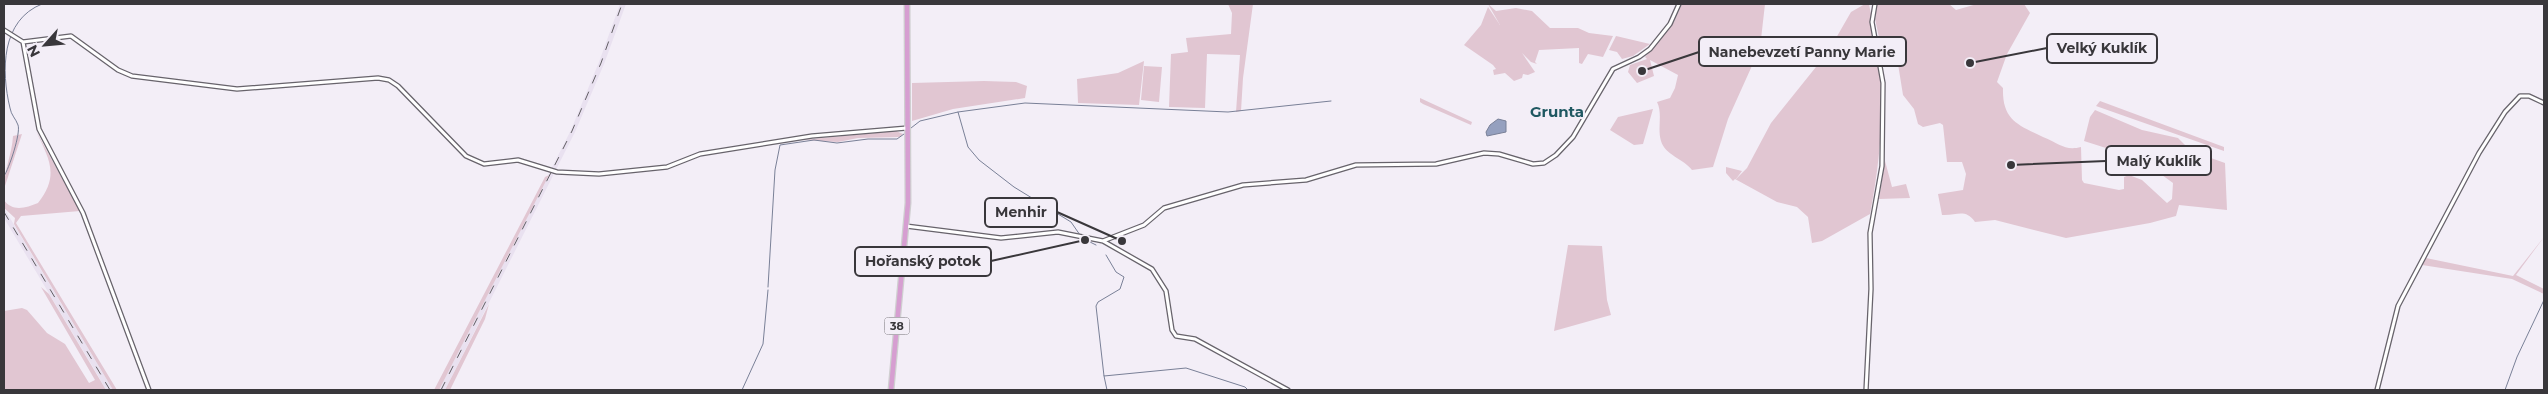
<svg xmlns="http://www.w3.org/2000/svg" width="2548" height="394" viewBox="0 0 2548 394" font-family="Montserrat,sans-serif">
	<style>
		.built { fill: #e9e1f0 }
		.green { fill: #e1c6d2 }
		.water { fill: #95a0bf; stroke: #798097 }
		.lines { fill: none; stroke-linecap: round; stroke-linejoin: round }
		.stream { stroke: #798097; stroke-width: 1 }
		.tertiary-casing { stroke: #67636b; stroke-width: 5.5 }
		.primary-casing { stroke: #cfcfd0; stroke-width: 7 }
		.tertiary { stroke: #fff; stroke-width: 3 }
		.primary { stroke: #d69ed1; stroke-width: 4.5 }
		.rail { stroke: #615e63; stroke-width: 1; stroke-dasharray: 9 9; stroke-linecap: butt }
		.labels { text-anchor: middle; dominant-baseline: central; stroke-width: 4; stroke-linejoin: round; paint-order: stroke }
		.shield { fill: #f3eef7; stroke: #716e73; stroke-width: 1 }
		.shield-label { font-size: 11px; font-weight: bold; fill: #39373b }
		.quarter-label { font-size: 15px; font-weight: bold; fill: #1f5861; stroke: #f3eef7 }
		.leader { fill: none; stroke: #39373b; stroke-width: 2 }
		.callout-dot { fill: #39373b; stroke: #f3eef7; stroke-width: 2 }
		.callout { fill: #f3eef7; stroke: #39373b; stroke-width: 2 }
		.callout-label { font-size: 14px; text-anchor: middle; font-weight: bold; fill: #39373b }
	</style>
	<rect width="100%" height="100%" fill="#f3eef7"/>
	<path class="built" d="M620 4H626L604 64 575 132 445 390H439L571 130 599 62Z
		M4 208 113 390H106L97 374 4 218Z"/>
	<path class="green" d="M1228 4H1253L1243 78 1241 111 1236 112 1240 55 1207 54 1205 108 1169 107 1171 54 1188 52 1186 38 1231 34 1232 13Z
		M1488 4 1496 11 1516 8 1532 11 1550 28H1578L1589 33 1613 36 1603 57 1588 54 1582 64 1579 63V48L1539 50 1535 62 1537 64 1531 62 1522 53 1535 72 1528 75 1523 74 1522 78 1514 81 1505 73 1494 75 1493 70 1496 69 1493 65 1464 45 1481 25 1488 7 1500 25Z
		M1682 4H1765L1760 48 1728 119 1713 167 1692 170C1684 159 1665 155 1661 141 1657 128 1663 114 1657 102L1670 98 1675 88 1678 75 1650 60 1654 76 1637 83 1628 72 1630 65 1647 59 1645 57 1674 22Z
		M1865 4H1869C1873 26 1879 50 1881 72 1884 120 1879 167 1870 214L1822 241 1812 243 1808 217 1797 207 1777 202 1735 179 1733 181 1726 173V167L1742 171 1736 179 1747 168 1771 123 1828 52 1851 12Z
		M1877 4H1949L1956 10 1977 4H2024L2030 13 2007 54 1997 82 2003 88C2002 120 2018 125 2043 137 2060 144 2065 151 2081 147L2082 180 2084 183 2119 190 2124 189V177L2129 175 2142 180 2167 203 2172 199 2173 183 2151 167 2150 162 2084 141 2090 117 2095 110 2142 130 2178 138 2191 151 2225 163 2227 210 2179 205 2176 216 2150 223 2066 238 1995 220 1975 222C1965 208 1957 216 1942 215L1938 194 1963 190 1966 174 1962 162H1947L1943 125 1940 123 1923 127 1918 124 1914 109 1903 95 1898 64 1885 65 1875 19Z
		M1616 36 1650 44 1633 56 1622 59 1617 52 1609 50Z
		M1144 61 1139 105 1078 103 1077 79 1118 73Z
		M1144 66 1162 67 1159 102 1141 100Z
		M984 81 1016 82 1027 86 1025 98 953 109 912 121V83Z
		M1420 98 1472 122 1471 125 1423 104 1420 102Z
		M2100 101 2224 147V151L2096 106Z
		M1653 109 1643 144 1634 145 1610 130 1618 117Z
		M36 131 80 211 21 216 16 223 117 390H113L14 224 15 218 4 208V200C12 212 26 208 38 203 60 175 49 159 36 131Z
		M896 131 903 134 900 137 858 138 838 142 802 140Z
		M22 134 4 189C4 169 12 155 13 136Z
		M1885 161 1892 187 1906 184 1910 198 1879 199Z
		M549 175 439 390H434L545 177Z
		M2544 237 2516 275 2544 289V294L2512 279 2422 265 2426 258 2513 276Z
		M1568 245 1602 246 1607 300 1611 315 1554 331Z
		M41 287 49 294 106 390H4V311L22 308 27 310 47 333 65 344 89 383 95 380Z
		M489 304 485 319 450 390H445Z"/>
	<path class="water" d="M1498 119 1506 121V132L1487 136 1486 132 1490 125Z"/>
	<g class="lines">
		<path class="stream" d="M958 112 1025 103 1228 112 1331 101
			M911 128 920 121 958 112 968 147 979 160 1014 187 1071 222 1080 235
			M4 176C9 169 21 133 18 125 16 119 11 115 10 108 1 71 1 20 42 4
			M1084 239 1096 245
			M1106 255 1116 272 1124 277 1120 289 1098 302 1096 306 1104 376 1186 368 1245 387 1248 390
			M768 287 775 170 780 145 814 140 837 143 868 139H897L904 134
			M1104 376 1107 390
			M742 390 763 344 768 290
			M2505 390 2517 357 2544 300"/>
		<defs>
			<path id="tertiary" d="M4 30 23 42 71 36 118 70 132 76 237 89 378 78 389 80 398 86 466 156 484 164 518 160 557 172 599 174 667 167 700 154 812 136 907 128
				M23 42 39 129 83 213 149 390
				M906 226 1001 238 1058 232 1103 241 1152 269 1166 291 1172 330 1176 336 1195 339 1288 390
				M1103 241 1144 225 1164 208 1243 185 1306 180 1356 165 1436 164 1484 153 1499 154 1533 164 1544 163 1556 155 1573 137 1613 69 1639 57 1650 49 1670 24 1679 4
				M1866 390 1871 289 1870 233 1882 166 1883 83 1872 22 1875 4
				M2377 390 2398 306 2479 153 2505 112 2520 96H2529L2544 103"/>
			<path id="primary" d="M891 390 908 203 907 4"/>
		</defs>
		<use href="#tertiary" class="tertiary-casing"/>
		<use href="#primary" class="primary-casing"/>
		<use href="#tertiary" class="tertiary"/>
		<use href="#primary" class="primary"/>
		<path class="rail" d="M4 212 110 390
			M441 390 572 131 601 63 622 4"/>
	</g>
	<g class="labels">
		<rect class="shield" x="884.5" y="317.5" width="25" height="17" rx="4"/>
		<g class="shield-label">
			<text x="897" y="326">38</text>
		</g>
		<g class="quarter-label">
			<text x="1557" y="111">Grunta</text>
		</g>
	</g>
	<path class="leader" d="M1970 63L2047 48M1642 71L1699 52M2011 165L2106 161M1122 241L1057 212M1085 240L991 261"/>
	<g class="callout-dot">
		<circle cx="1970" cy="63" r="5"/>
		<circle cx="1642" cy="71" r="5"/>
		<circle cx="2011" cy="165" r="5"/>
		<circle cx="1122" cy="241" r="5"/>
		<circle cx="1085" cy="240" r="5"/>
	</g>
	<g class="callout">
		<rect x="2047" y="34" width="110" height="29" rx="5"/>
		<rect x="1699" y="37" width="207" height="29" rx="5"/>
		<rect x="2106" y="146" width="105" height="29" rx="5"/>
		<rect x="985" y="198" width="72" height="29" rx="5"/>
		<rect x="855" y="247" width="136" height="29" rx="5"/>
	</g>
	<g class="callout-label">
		<text x="2102" y="53">Velký Kuklík</text>
		<text x="1802" y="57">Nanebevzetí Panny Marie</text>
		<text x="2159" y="166">Malý Kuklík</text>
		<text x="1021" y="217">Menhir</text>
		<text x="923" y="266">Hořanský potok</text>
	</g>
	<rect width="2548" height="394" fill="none" stroke="#39373b" stroke-width="10"/>
	<g transform="translate(45 45) rotate(243)" stroke="#f3eef7" stroke-width="4" paint-order="stroke">
	<path d="M0-4L9 19L0 12L-9 19Z" fill="#39373b"/>
	<text y="-8" font-size="14" font-weight="bold" text-anchor="middle" fill="#39373b">N</text>
	</g>
</svg>
